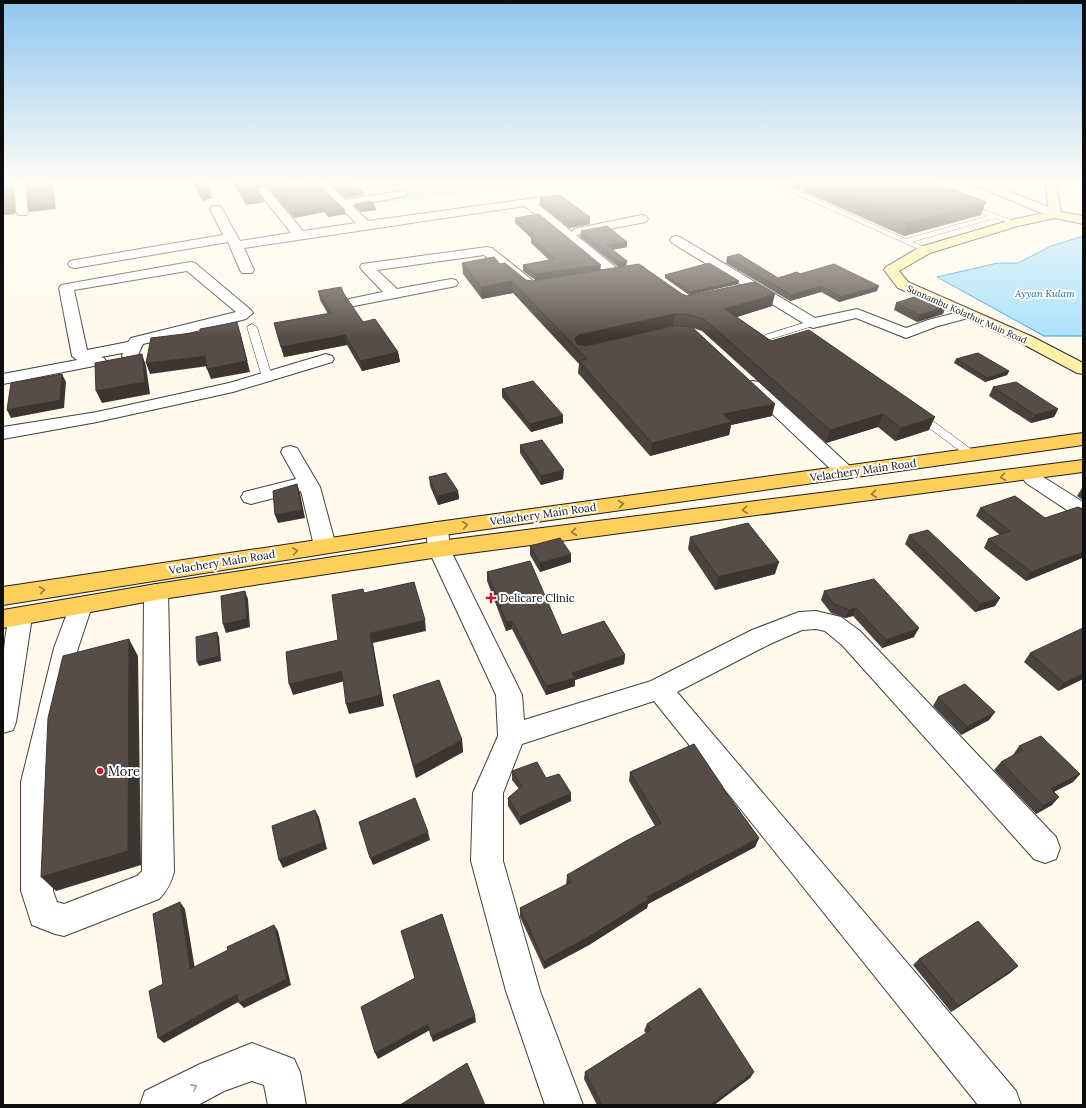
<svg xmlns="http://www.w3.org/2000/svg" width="1086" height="1108" viewBox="0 0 1086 1108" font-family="Lora,serif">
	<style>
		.green { fill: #d4edb2 }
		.water { fill: #abe2fc; stroke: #2b9eda }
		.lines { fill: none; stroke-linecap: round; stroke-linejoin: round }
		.lane-casing { stroke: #404040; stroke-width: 1 }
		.street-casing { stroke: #404040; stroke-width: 2 }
		.secondary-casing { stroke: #2f2f2f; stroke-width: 2 }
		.primary-casing { stroke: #1e1e1e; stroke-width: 2 }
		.lane { fill: #fff; fill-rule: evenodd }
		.street { fill: #fff; fill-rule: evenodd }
		.secondary { fill: #fff1a7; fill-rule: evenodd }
		.primary { fill: #ffcf5c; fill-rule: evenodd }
		.wall { fill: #4a423e; fill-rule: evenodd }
		.shaded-wall { fill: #3c3632 }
		.building { fill: #564d48; stroke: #3c3632 }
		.oneway { stroke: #927838 }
		.oneway2 { stroke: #9e9e9e }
		.poi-dot { fill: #ca1729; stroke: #fff; stroke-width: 1.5 }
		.labels { text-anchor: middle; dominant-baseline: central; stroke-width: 4; stroke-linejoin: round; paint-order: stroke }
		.far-street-label { font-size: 9px; fill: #0d0d0d; stroke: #fff }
		.far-water-label { font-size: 10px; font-style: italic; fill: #0a6daa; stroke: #fff }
		.street-label { font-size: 11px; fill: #0d0d0d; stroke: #fff }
		.poi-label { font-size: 11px; fill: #0d0d0d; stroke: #fff; text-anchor: start }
		.near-poi-label { font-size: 13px; fill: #0d0d0d; stroke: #fff; text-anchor: start }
	</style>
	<rect width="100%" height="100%" fill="#fffaec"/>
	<path class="green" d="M361 183H519L524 187 382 203Z"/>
	<path class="water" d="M1083 236V336H1044L937 277 998 263H1018L1051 246Z"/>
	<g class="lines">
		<defs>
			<path id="lane" d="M785 183H794L787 186 906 239 988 216 964 206V204L966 203 1019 223 1015 225 995 218 912 242 928 248 929 250 925 252 778 186Z
				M813 320 816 321 817 323 816 325 768 340 763 337 765 335Z
				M252 324 257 327 272 377 271 379 267 380 262 377 247 327Z
				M918 412 922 413 975 452 977 454 975 456H967L914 417 913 415Z"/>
			<path id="street" d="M15 183H26L28 212 26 215H18L16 212Z
				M316 183H327L345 200 401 191 405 192 407 194 405 196 352 206 368 221 543 197 547 198 549 200 547 202 538 204 572 232 574 229 578 228 642 215 646 216 648 219 646 222 576 235 618 269 638 266 643 267 645 270 643 273C633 275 620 279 610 277L525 206 244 248 254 270 252 273H242L240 270 228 242 75 268 70 267 68 264 70 261 75 260 223 235 210 209 212 206H220L222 209 240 241 291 233 257 190 263 187 267 188 303 231 356 223Z
				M972 183H987L1059 211 1061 214 1059 217H1051L974 185Z
				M676 236 680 237 815 318 857 309 906 328 928 320 967 310 972 311 974 314 972 317 938 326 906 338 856 318 813 328 808 326 752 292H743L741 289 743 286 672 243 670 240 672 237Z
				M487 247 492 248 532 280 534 283 532 286 527 287 522 286 484 255 377 270 397 289 451 279 456 280 458 283 456 286 451 287 354 306 349 305 347 302 349 299 383 292 362 270 360 267 362 264Z
				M190 262 195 263 251 310 253 313 246 319 143 344 136 359 130 361 124 359 122 356 123 353 101 357 104 358 106 361 104 364 3 384V374L77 360 72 356 59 288 61 285ZM187 271 236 312 131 338 128 342 87 350 74 290Z
				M326 354 332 356 334 359 332 362 233 392 97 422 3 439V427L97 412 229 383Z
				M753 381 759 382 853 469 856 473 853 477 846 479 839 477 747 390 744 386 747 382Z
				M290 446 297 448 320 487 336 546 333 551 325 553 317 551 314 546 301 491 251 504 244 502 241 497 244 492 296 479 281 452 283 448Z
				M1030 468 1037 470 1040 475 1083 502V518L1076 516 1026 483 1020 474 1023 470Z
				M437 522 445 524 448 529 450 549 522 695 524 720 651 681 752 630 799 612 816 611 841 617 860 631 1056 837 1060 848 1056 859 1045 863 1034 859 842 645 825 631 816 629 802 630 770 644 677 692 1016 1091 1021 1105H978L654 701 522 744 503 793V861L540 991 583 1105H545L506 991 471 861 473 793 498 736 496 695 428 549 426 529 429 524Z
				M156 584 164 586 168 592 174 872C171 883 167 891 159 899L64 936 55 934 32 925 21 891V782L54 648 72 600 80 597 88 600 92 606 78 648 49 782 53 891 57 902 64 904 137 876 142 871 144 592 148 586Z
				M20 608 28 611 32 617 16 722 13 730 3 733C3 703 0 636 12 611Z
				M252 1043 294 1059 300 1072 306 1105H268L264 1085 252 1081 224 1091 198 1105H140L145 1091 200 1064Z"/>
			<path id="secondary" d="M1045 183H1056L1061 212 1083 216V224L1055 218 1018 226 930 253 899 271 908 282 1033 337 1083 363V374L1077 373 1021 343 898 288 884 270 886 267 920 247 1011 220 1049 212Z"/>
			<path id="primary" d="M1083 433V445L437 536 3 605V587L437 522Z
				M1083 460V472L439 557 156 600 3 628V610L156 584 439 541Z"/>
		</defs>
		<use href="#lane" class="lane-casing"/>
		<use href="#street" class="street-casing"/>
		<use href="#secondary" class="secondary-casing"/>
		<use href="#primary" class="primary-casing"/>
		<use href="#lane" class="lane"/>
		<use href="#street" class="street"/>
		<use href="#secondary" class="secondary"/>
		<use href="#primary" class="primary"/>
	</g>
	<path class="wall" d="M194 183H207L212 198 202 201Z
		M234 183H287L289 186 345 210V214L328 217 324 212 294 218 268 187 263 186 257 189 263 198 264 202 246 205 235 186Z
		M329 183H354L364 195 345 198Z
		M792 183H936L981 215 904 236 791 186Z
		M540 198 590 217V224L569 228 540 205Z
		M355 204 375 206 376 210 361 212 355 207Z
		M515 218 600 270 618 267 580 237 581 231 627 242V247L612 250 627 261 626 266 682 294 687 296 689 295 665 278V275L739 281 738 284 694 294 772 306 737 317 771 341 929 430 895 441 878 427 826 443 702 331 693 328 772 416 731 425 729 435 650 456 578 373 579 364 513 293 482 299 463 274 462 263 500 264 526 280 532 281 535 280 523 271V265L549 260 531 243V238L515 223ZM673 326H683L689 327 584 346Z
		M727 257 778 278 800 274 877 291 839 302 821 292 790 301 726 263Z
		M318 291 344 294 363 322 398 352 400 362 362 371 347 345 284 357 274 323 328 314 320 300Z
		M896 303 943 314 917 322 894 310Z
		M956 359 1009 371 1007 375 985 382 954 363Z
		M993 387 1058 409 1054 417 1031 423 989 396Z
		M502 389 563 423 531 432 502 397Z
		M520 445 563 479 541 485 520 453Z
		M429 477 458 491 459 499 438 505 430 486Z
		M1082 488H1083V500L1077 496Z
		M980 508 1045 518 1083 509V558H1082L1026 581 984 548 988 539 1000 535 976 516Z
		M909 535 1000 598 995 606 975 612 905 544Z
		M690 537 775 574 715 590 688 549Z
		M530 546 571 562 540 572 530 555Z
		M487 572 562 635 625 655 624 664 575 680V686L546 695 512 629 506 631 487 581Z
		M824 591 914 637 882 648 853 616 845 618 831 613 821 600Z
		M1030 653 1083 679 1058 691 1024 662Z
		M393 695 462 740 463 752 416 778 396 707Z
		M938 697 995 712 989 720 961 735 933 706Z
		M1019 746 1080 774 1073 782 1054 792 1052 805 1036 814 994 770 1001 762 1013 755Z
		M512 771 546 778 571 801 520 825 508 806V798L519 789 512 780Z
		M630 772 723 788 759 838 755 847 648 904 647 908 589 945 544 969 520 917V908L566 885 567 875 655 826 629 781Z
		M919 959 1018 966 1010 973 951 1012 913 965Z
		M647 1024 754 1072 750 1078 714 1105H597L584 1079 585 1072 646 1033 644 1031Z"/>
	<path class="shaded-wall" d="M12 183H14L15 214 3 215V211Z
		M52 183H53L56 209 29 212 28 208Z
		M260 183H263V186L256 190 255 186Z
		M210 192 212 198 202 201 201 196Z
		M363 192 364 195 345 198V195Z
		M263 198 264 202 246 205 245 201Z
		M986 202 981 215 904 236 908 223Z
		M375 206 376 210 361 212 360 209Z
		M323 208 324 212 294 218 293 214Z
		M345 210V214L328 217 327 213Z
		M590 217V224L569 228 570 222Z
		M627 242V247L606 251 607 245Z
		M627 261 626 266 618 267 619 262Z
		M601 265 600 271 535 280V274Z
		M512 281 513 293 482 299 481 287Z
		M739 281 738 284 689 295 690 292Z
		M822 286 821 292 790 301 791 295Z
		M879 286 877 291 839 302 841 297Z
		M775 294 772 306 723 321 725 309Z
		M946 306 943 314 917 322 920 315Z
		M674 314 673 326 578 348 575 339 578 335Z
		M240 332 250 372 211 379 207 369Z
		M345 335 347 345 284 357 281 347Z
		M398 352 400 362 362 371 360 361Z
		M142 354 146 366 150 394 102 403 96 391Z
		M205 356 208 366 150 374 146 363Z
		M1009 371 1007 375 985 382 987 378Z
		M62 374 66 382 64 408 11 418 7 410Z
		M775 404 772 416 731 425 729 435 650 456 652 443 723 414Z
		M1058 409 1054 417 1031 423 1035 415Z
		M883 414 878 427 826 443 830 430Z
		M563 415V423L531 432 530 424Z
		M935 417 929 430 895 441 901 428Z
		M564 470 563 479 541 485V476Z
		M297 484 300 493 305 518 278 523 275 515Z
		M458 491 459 499 438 505 437 496Z
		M1083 552V557L1082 558 1026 581 1031 572Z
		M571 554V562L540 572V563Z
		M779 562 775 574 715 590 718 577Z
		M245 591 248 599 250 627 226 633 223 624Z
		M1000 598 995 606 975 612 980 604Z
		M856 608 853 616 845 618 849 610Z
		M425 620 426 631 373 643 384 706 349 714 346 704 370 633Z
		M512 621V629L506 631V622Z
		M919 628 914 637 882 648 886 640Z
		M217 632 219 637 221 661 199 666 197 662Z
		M129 639 138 656 141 865 56 891 41 877Z
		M625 655 624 664 575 680V686L546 695V686L572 673Z
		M342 671 345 681 293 695 289 684Z
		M1083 674V679L1058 691 1064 683Z
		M995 712 989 720 961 735 967 727Z
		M462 740 463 752 416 778 414 766Z
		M1080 774 1073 782 1043 797 1051 789Z
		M571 793V801L520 825V817Z
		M1059 797 1052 805 1036 814 1043 806Z
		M315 810 319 817 327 849 283 868 279 860Z
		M428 832 430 840 373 865 370 858Z
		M759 838 755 847 648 904 647 908 589 945 544 969V961L647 897Z
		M180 902 185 909 196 975 190 969Z
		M274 925 278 931 291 985 244 1008 239 1003Z
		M1018 966 1010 973 951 1012 958 1006Z
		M237 994 242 1000 164 1043 158 1038Z
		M475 1016 476 1022 433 1042 431 1036Z
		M428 1024 430 1030 378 1059 375 1053Z
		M754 1072 750 1078 714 1105H710Z"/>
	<path class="building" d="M3 183H12L13 210 3 211Z
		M26 183H52L54 205 28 208Z
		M195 183H207L210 192 201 196Z
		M234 183H260L255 186 263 198 245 201Z
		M266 183H287L289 186 306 183H317L345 210 327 213 323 208 293 214 267 183Z
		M332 183H354L363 192 345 195Z
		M814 183H936L986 202 908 223Z
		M560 195 590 217 570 222 540 198Z
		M371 201 375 206 360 209 355 204Z
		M539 214 601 265 535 274 523 265 555 259 531 238 536 237 515 218Z
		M607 226 627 242 607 245 627 261 619 262 581 231Z
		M739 254 778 278 797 272 800 274 834 264 879 286 841 297 822 286 791 295 727 257Z
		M494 257 500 264 505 263 526 280 532 281 639 264 682 294 687 296 754 282 775 294 725 309 771 341 809 330 935 417 901 428 883 414 830 430 704 319 685 314H674L578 335 575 339 577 344 585 346 675 326 692 327 775 404 723 414 731 422 652 443 579 361 587 359 512 281 481 287 462 263Z
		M709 263 739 281 690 292 665 275Z
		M341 287 344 294 363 322 375 319 398 352 360 361 345 335 281 347 274 323 331 313 318 291Z
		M923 294 946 306 920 315 896 303Z
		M237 322 247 361 207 369 205 356 146 363 151 338 200 332V329Z
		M978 353 1009 371 987 378 956 359Z
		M142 354 145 382 96 391 95 363Z
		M62 374 60 400 7 410 11 383Z
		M533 381 563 415 530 424 502 389Z
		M1016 382 1058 409 1035 415 993 387Z
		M542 440 564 470 541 476 520 445Z
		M446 473 458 491 437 496 429 477Z
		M297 484 302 510 275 515 273 491Z
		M1015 496 1045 518 1078 507 1083 509V552L1031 572 988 539 1010 531 980 508Z
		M748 523 779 562 718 577 690 537Z
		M928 530 1000 598 980 604 909 535Z
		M560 538 571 554 540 563 530 546Z
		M530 561 562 635 604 621 625 655 572 673 575 678 546 686 512 621 506 622 487 572Z
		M874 579 919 628 886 640 856 608 849 610 834 604 824 591Z
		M414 582 425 620 370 633 381 695 346 704 342 671 289 684 286 652 338 640 332 595 363 589 364 593Z
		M245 591 247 619 223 624 221 596Z
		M1083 628V674L1064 683 1030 653Z
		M217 632 219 656 197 662 196 637Z
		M129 639 128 851 41 877 48 718 63 656Z
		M439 680 462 740 414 766 393 695Z
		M965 684 995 712 967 727 938 697Z
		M1041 736 1080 774 1051 789 1059 797 1043 806 1001 762 1023 750 1019 746Z
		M694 744 723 787H722L759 838 647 897 649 899 590 936 544 961 520 908 571 882 567 875 626 841 661 823 630 772Z
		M537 762 546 778 559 774 571 793 520 817 508 798 522 786 512 771Z
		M415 798 428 832 370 858 359 822Z
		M315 810 324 842 279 860 272 826Z
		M180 902 190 969 228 950 227 947 274 925 287 979 239 1003 237 994 158 1038 149 991 163 984 153 914Z
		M442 914 475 1016 431 1036 428 1024 375 1053 361 1007 415 978 401 931Z
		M978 921 1018 966 958 1006 919 959Z
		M700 988 754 1072 710 1105H694V1104L693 1105H602L585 1072 651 1030 647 1024Z
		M467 1063 485 1105H400Z"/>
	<defs><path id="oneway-chevron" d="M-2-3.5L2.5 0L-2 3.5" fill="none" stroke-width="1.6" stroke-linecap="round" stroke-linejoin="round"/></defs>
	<g class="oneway">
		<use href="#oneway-chevron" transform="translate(1003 477) rotate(173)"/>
		<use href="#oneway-chevron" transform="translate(874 494) rotate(173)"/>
		<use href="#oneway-chevron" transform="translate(621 504) rotate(-8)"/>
		<use href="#oneway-chevron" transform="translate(745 510) rotate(173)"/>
		<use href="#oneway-chevron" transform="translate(465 525) rotate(-8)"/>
		<use href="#oneway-chevron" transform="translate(574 532) rotate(173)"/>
		<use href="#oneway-chevron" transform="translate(295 551) rotate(-9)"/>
		<use href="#oneway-chevron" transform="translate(42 590) rotate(-9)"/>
	</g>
	<use class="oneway2" href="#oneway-chevron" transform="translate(194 1087) rotate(-28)"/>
	<linearGradient id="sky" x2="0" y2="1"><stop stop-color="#8fc6f0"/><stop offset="0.54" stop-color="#fffdf6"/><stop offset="1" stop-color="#fffdf6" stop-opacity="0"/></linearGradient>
	<rect width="1086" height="338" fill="url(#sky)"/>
	<g class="poi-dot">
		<path d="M489 592h4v4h4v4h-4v4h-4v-4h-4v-4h4z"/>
		<circle cx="100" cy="771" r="4"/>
	</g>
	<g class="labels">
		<g class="far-street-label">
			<text transform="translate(967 314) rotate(24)">Sunnambu Kolathur Main Road</text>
		</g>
		<g class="far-water-label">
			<text x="1045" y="293">Ayyan Kulam</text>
		</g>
		<g class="street-label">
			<text transform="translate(863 470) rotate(-8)">Velachery Main Road</text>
			<text transform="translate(543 514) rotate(-8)">Velachery Main Road</text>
			<text transform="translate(222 562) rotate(-9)">Velachery Main Road</text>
		</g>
		<g class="poi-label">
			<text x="500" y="598">Delicare Clinic</text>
		</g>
		<g class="near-poi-label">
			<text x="108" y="771">More</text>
		</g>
	</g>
	<rect width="1086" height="1108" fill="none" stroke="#0d0d0d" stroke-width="8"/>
</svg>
